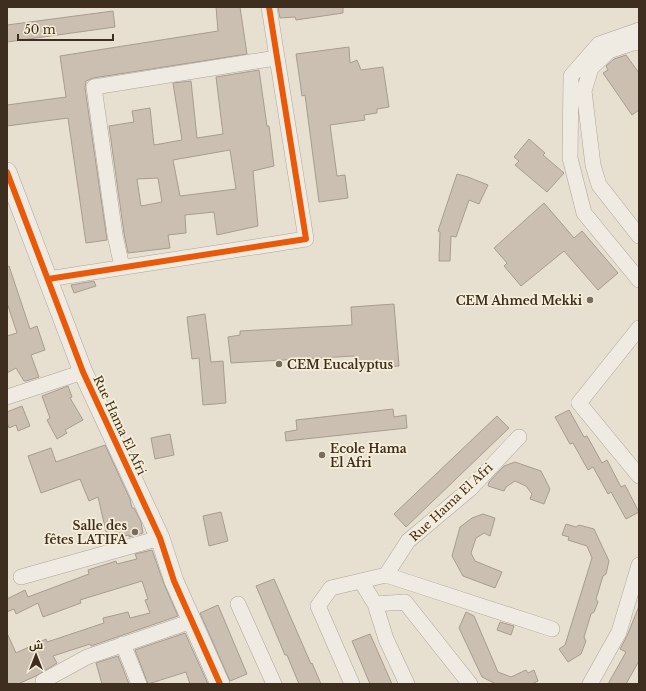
<svg xmlns="http://www.w3.org/2000/svg" width="646" height="691" viewBox="0 0 646 691" font-family="'Libre Baskerville',Cairo,serif">
	<style>
		.building { fill: #cbbfb2; stroke: #a89c90; fill-rule: evenodd }
		.lines { fill: none; stroke-linecap: round; stroke-linejoin: round }
		.minor-casing { stroke: #ada599; stroke-width: 16 }
		.tertiary-casing { stroke: #ada599; stroke-width: 20 }
		.minor { stroke: #efebe3; stroke-width: 15 }
		.tertiary { stroke: #efebe3; stroke-width: 19 }
		.cycleway-casing { stroke: #f7eed8; stroke-width: 8 }
		.cycleway { stroke: #e8590c; stroke-width: 6 }
		.poi-dot { fill: #786c5e; stroke: #f7eed8; stroke-width: 1.5 }
		.labels { text-anchor: middle; dominant-baseline: central; stroke-width: 3.5; stroke-linejoin: round; paint-order: stroke }
		.poi-label { font-size: 12px; font-weight: bold; fill: #3d2e20; stroke: #f7eed8; text-anchor: end }
		.street-label { font-size: 12px; fill: #3d2e20; stroke: #f7eed8 }
	</style>
	<rect width="100%" height="100%" fill="#e7e0d1"/>
	<path class="building" d="M216 7H240L247 54 93 78 86 81 85 88 107 240 86 243 68 118 7 126V105L66 97 60 56 218 31Z
		M278 7H343V13L296 20 295 17 280 18Z
		M113 11 115 27 7 42V25Z
		M349 47 350 63 357 60 361 70 383 67 389 107 377 109V113L364 115 365 120 330 125 337 176 345 175 348 198 319 202 305 95 302 96 296 54Z
		M626 55 639 73V110L632 115 603 73 608 70 606 66 614 59Z
		M259 70 267 126H269L274 166 253 171 258 226 217 235 214 212 185 215 186 233 168 235 170 248 128 253 124 233 109 126 134 122 132 111 150 108 154 145 182 140 173 83 191 81 197 138 223 134 216 77ZM230 150 236 189 180 196 173 160ZM158 178 162 202 141 206 137 179Z
		M529 139 545 153 543 155 564 173 547 192 515 165 519 161 514 157Z
		M457 174 468 177 488 185 479 204 469 200 456 237 451 236 450 261H439L440 232 438 231Z
		M544 203 574 238 582 231 618 273 598 290 564 251 521 286 504 266 507 263 494 248Z
		M9 266 30 329 37 326 45 350 31 355 39 377 26 381H24L16 368 7 373V336L17 333 7 303V267Z
		M94 281 96 286 74 293 71 285Z
		M394 304 399 366 355 369 354 356 231 363 228 337 240 335V331L352 325 351 307Z
		M205 314 211 362 223 361 226 403 203 405 199 358 192 359 187 317Z
		M68 386 72 397 70 398 83 420 65 430 67 433 57 439 47 420 50 418 42 396Z
		M22 406 30 426 18 431 16 425 9 428 7 422V412Z
		M393 409 394 417 406 415 407 428 286 441 285 432 297 430 296 420Z
		M569 410 584 437 587 436 602 463 607 460 621 487 625 485 639 512 626 519 611 492 608 494 593 467 588 470 573 443 570 444 555 417Z
		M497 416 509 428 406 527 394 514Z
		M170 434 174 455 155 459 151 438Z
		M105 445 130 499 132 508H134L141 522 143 533 129 537V535L108 540 98 497 89 501 80 479 41 493 28 456 51 448 56 462Z
		M515 462 541 471 550 489 544 504 530 499 532 494 526 486 515 481 506 487 504 491 488 486 489 482 504 466Z
		M221 512 228 541 209 546 203 516Z
		M483 514 495 518 490 536 484 533 476 538 471 553 475 561 502 572 495 588 463 576 452 556 460 527 472 518Z
		M566 524 576 527 579 525 594 529 609 561 606 574 603 576 596 599 598 602 594 612 591 614 584 637 586 641 581 654 568 662 559 649 565 645 592 558 587 546 568 540 569 537 562 535Z
		M152 550 164 584 178 616 91 646 90 644 53 656 57 663 36 676 18 684H7V633L16 653 46 639 47 642 104 623 103 618 128 612 130 618 150 613 145 600 148 599 142 581 80 600 81 603 43 617 38 603 16 614 14 609 7 612V599L25 590 28 597 89 574 88 570 116 561 117 564 137 559 135 554Z
		M274 579 311 664 312 663 321 684H299L287 655H285L256 586Z
		M218 605 247 674 230 681 200 613Z
		M639 606V661L626 684H608L626 652 620 649 627 636Z
		M466 612 474 616 498 672 511 677 526 670 528 673 534 670 538 681 532 684H494H496L482 677 459 628Z
		M500 622 514 626 511 635 497 630Z
		M185 633 208 684H190L186 672 148 684 135 650Z
		M370 634 392 684H370L352 641Z
		M118 656 129 684H102L96 663Z"/>
	<g class="lines">
		<defs>
			<path id="minor" d="M639 30 599 44 571 76 570 158 584 213 639 280
				M639 43H633L609 51 591 68 584 91 593 165 599 185 639 236
				M122 267 115 235 94 87 276 58
				M48 279 306 239 269 7
				M639 328 579 403 639 476
				M7 397 83 372
				M386 575 552 629
				M21 577 160 538
				M361 581 375 604 386 639 407 684
				M238 604 274 684
				M375 604 405 602 470 684
				M123 644 139 684
				M44 684 43 681 87 657 192 621
				M352 684 318 606 331 588 386 575 408 541 470 489 519 437
				M590 684 619 632 639 565"/>
			<path id="tertiary" d="M7 172 83 372 160 538 174 581 220 684"/>
		</defs>
		<use href="#minor" class="minor-casing"/>
		<use href="#tertiary" class="tertiary-casing"/>
		<use href="#minor" class="minor"/>
		<use href="#tertiary" class="tertiary"/>
		<defs>
			<path id="cycleway" d="M7 172 83 372 160 538 174 581 220 684
				M48 279 306 239 269 7"/>
		</defs>
		<use href="#cycleway" class="cycleway-casing"/>
		<use href="#cycleway" class="cycleway"/>
	</g>
	<g class="poi-dot">
		<circle cx="590" cy="300" r="4"/>
		<circle cx="279" cy="364" r="4"/>
		<circle cx="322" cy="455" r="4"/>
		<circle cx="135" cy="532" r="4"/>
	</g>
	<g class="labels">
		<g class="poi-label">
			<text x="582" y="300">CEM Ahmed Mekki</text>
			<text x="287" y="364" text-anchor="start">CEM Eucalyptus</text>
			<text x="330" y="448" text-anchor="start">Ecole Hama<tspan x="330" dy="14">El Afri</tspan></text>
			<text x="127" y="525">Salle des<tspan x="127" dy="14">fêtes LATIFA</tspan></text>
		</g>
		<g class="street-label">
			<text transform="translate(120 425) rotate(65)">Rue Hama El Afri</text>
			<text transform="translate(451 502) rotate(-43)">Rue Hama El Afri</text>
		</g>
	</g>
	<rect width="646" height="691" fill="none" stroke="#3d2e20" stroke-width="16"/>
	<g transform="translate(36 655)" stroke="#f7eed8" stroke-width="3" paint-order="stroke">
	<path d="M0-3L7 15L0 10L-7 15Z" fill="#3d2e20"/>
	<text y="-6" font-size="11" font-weight="bold" text-anchor="middle" fill="#3d2e20">ش</text>
	</g>
	<path d="M18 34v6h95v-6" fill="none" stroke="#3d2e20" stroke-width="2"/>
	<text x="24" y="34" font-size="12" fill="#3d2e20" stroke="#f7eed8" stroke-width="3" paint-order="stroke">50 m</text>
</svg>
